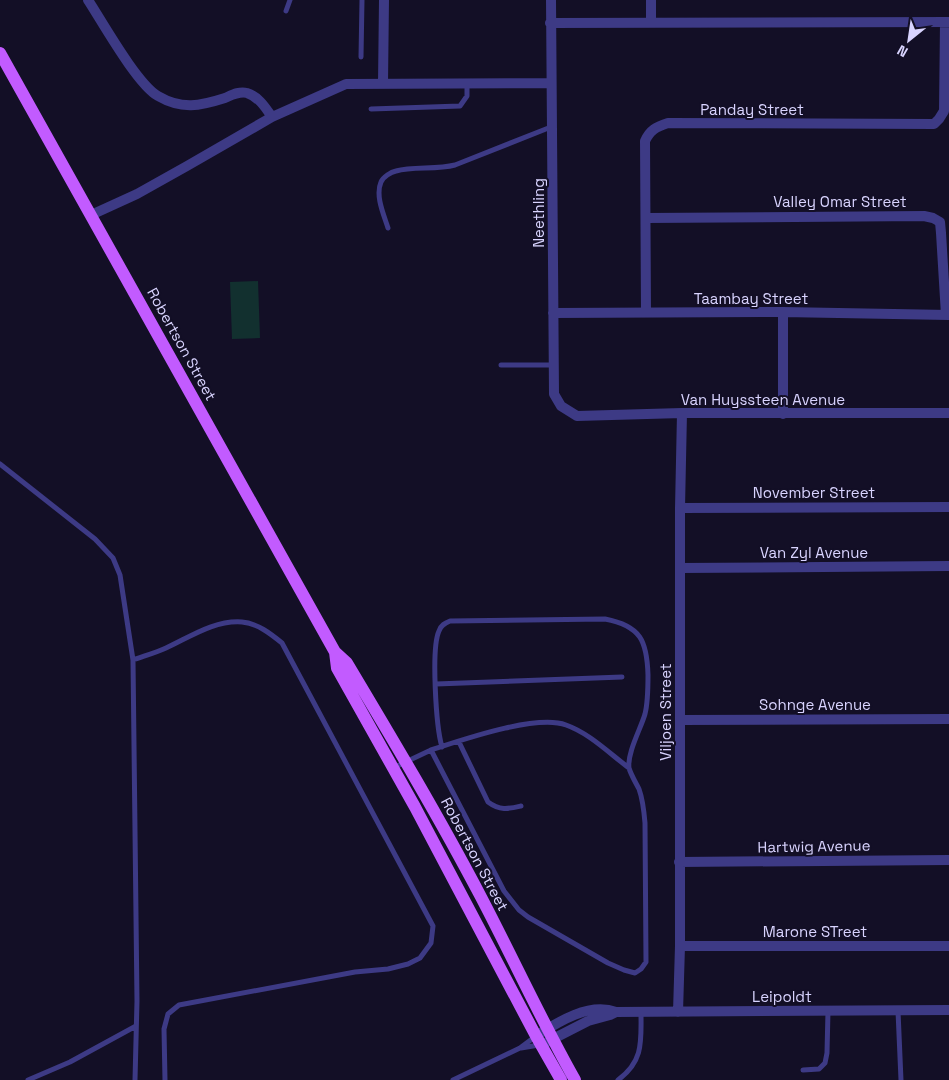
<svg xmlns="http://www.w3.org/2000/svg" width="949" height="1080" viewBox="0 0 949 1080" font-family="'Space Grotesk',sans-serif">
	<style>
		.green { fill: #12302f }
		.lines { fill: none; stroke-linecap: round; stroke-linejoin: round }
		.lane { stroke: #3d3a85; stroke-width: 5 }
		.street { stroke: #3d3a85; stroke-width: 10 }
		.primary { stroke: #c25bff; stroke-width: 12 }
		.labels { text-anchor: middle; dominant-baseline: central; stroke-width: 4; stroke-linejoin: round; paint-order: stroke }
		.street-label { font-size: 15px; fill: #d9d4ff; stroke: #130f26 }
	</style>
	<rect width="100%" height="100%" fill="#130f26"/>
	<path class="green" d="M258 281 260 338 232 339 230 282Z"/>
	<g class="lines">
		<path class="lane" d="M286 11 290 0
			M361 57 362 0
			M371 109 460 106 467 96V84
			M388 228C384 215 375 196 381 182 383 177 391 172 396 171 413 166 436 170 455 165L551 127
			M501 365H553
			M0 464 95 539 113 558 120 575 133 660 137 1001 135 1080
			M133 660C144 656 155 653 166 648 190 637 214 620 242 622 257 623 271 634 282 643L433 926 431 943 420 958 408 964 388 969 355 972 179 1005 168 1014 164 1029 165 1080
			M436 684 622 677
			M459 742 488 802C500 811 508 809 521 806
			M431 750C462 740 536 714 566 725 589 733 609 753 629 768
			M393 768 431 750 504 891 519 910 528 917 608 963 624 970 635 973 641 969 646 962 645 823C644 811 643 800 639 789 636 783 631 775 629 768 627 753 641 728 645 714 648 702 648 688 648 675 647 641 641 626 605 619L450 621C445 623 441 625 439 631 431 648 436 727 442 747
			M898 1011 901 1080
			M521 1048 539 1045
			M803 1070 819 1069 825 1063 827 1053 828 1011
			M28 1080 70 1062 136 1026
			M453 1080 520 1048 536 1036
			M618 1080C644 1061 641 1041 641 1012"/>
		<path class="street" d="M88 0C103 23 137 84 158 96 182 110 200 106 225 98 232 95 239 91 247 93 259 97 265 107 272 117
			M551 0 554 394 561 406 577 416 682 413H949
			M651 0V22
			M550 23 949 22
			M383 83 384 0
			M91 215 137 194 187 166 272 117 346 84 551 83
			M646 218 924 216 933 218 940 222 941 233 946 315
			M646 312 645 141C650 130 656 127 668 123L934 124 939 119 944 111 945 22
			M783 312V414
			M553 313 783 312 949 315
			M680 508 949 507
			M680 568 949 566
			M680 720 949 719
			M679 862 949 860
			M680 946H949
			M678 1012 680 946V508L682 413
			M536 1036C558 1022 589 1002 616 1012L949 1010
			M547 1042 588 1021 610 1015 616 1012"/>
		<path class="primary" d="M0 53 335 652 347 663C393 740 439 817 481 897 513 958 541 1020 575 1080
			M335 652 337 668 415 807 536 1036 561 1080"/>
	</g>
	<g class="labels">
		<g class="street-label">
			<text x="752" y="109">Panday Street</text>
			<text x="840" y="201">Valley Omar Street</text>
			<text transform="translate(538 213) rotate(-90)">Neethling</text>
			<text x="751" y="298">Taambay Street</text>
			<text transform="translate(182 344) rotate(61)">Robertson Street</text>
			<text x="763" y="399">Van Huyssteen Avenue</text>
			<text x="814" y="492">November Street</text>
			<text x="814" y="552">Van Zyl Avenue</text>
			<text x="815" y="704">Sohnge Avenue</text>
			<text transform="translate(665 712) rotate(-90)">Viljoen Street</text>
			<text transform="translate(814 846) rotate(-1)">Hartwig Avenue</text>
			<text transform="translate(475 854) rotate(62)">Robertson Street</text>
			<text x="815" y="931">Marone STreet</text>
			<text x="782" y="996">Leipoldt</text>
		</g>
	</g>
	<g transform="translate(909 40) rotate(210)" stroke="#130f26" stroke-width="4" paint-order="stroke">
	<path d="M0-4L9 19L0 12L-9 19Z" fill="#d9d4ff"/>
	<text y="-8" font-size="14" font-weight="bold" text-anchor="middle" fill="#d9d4ff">N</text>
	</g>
</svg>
